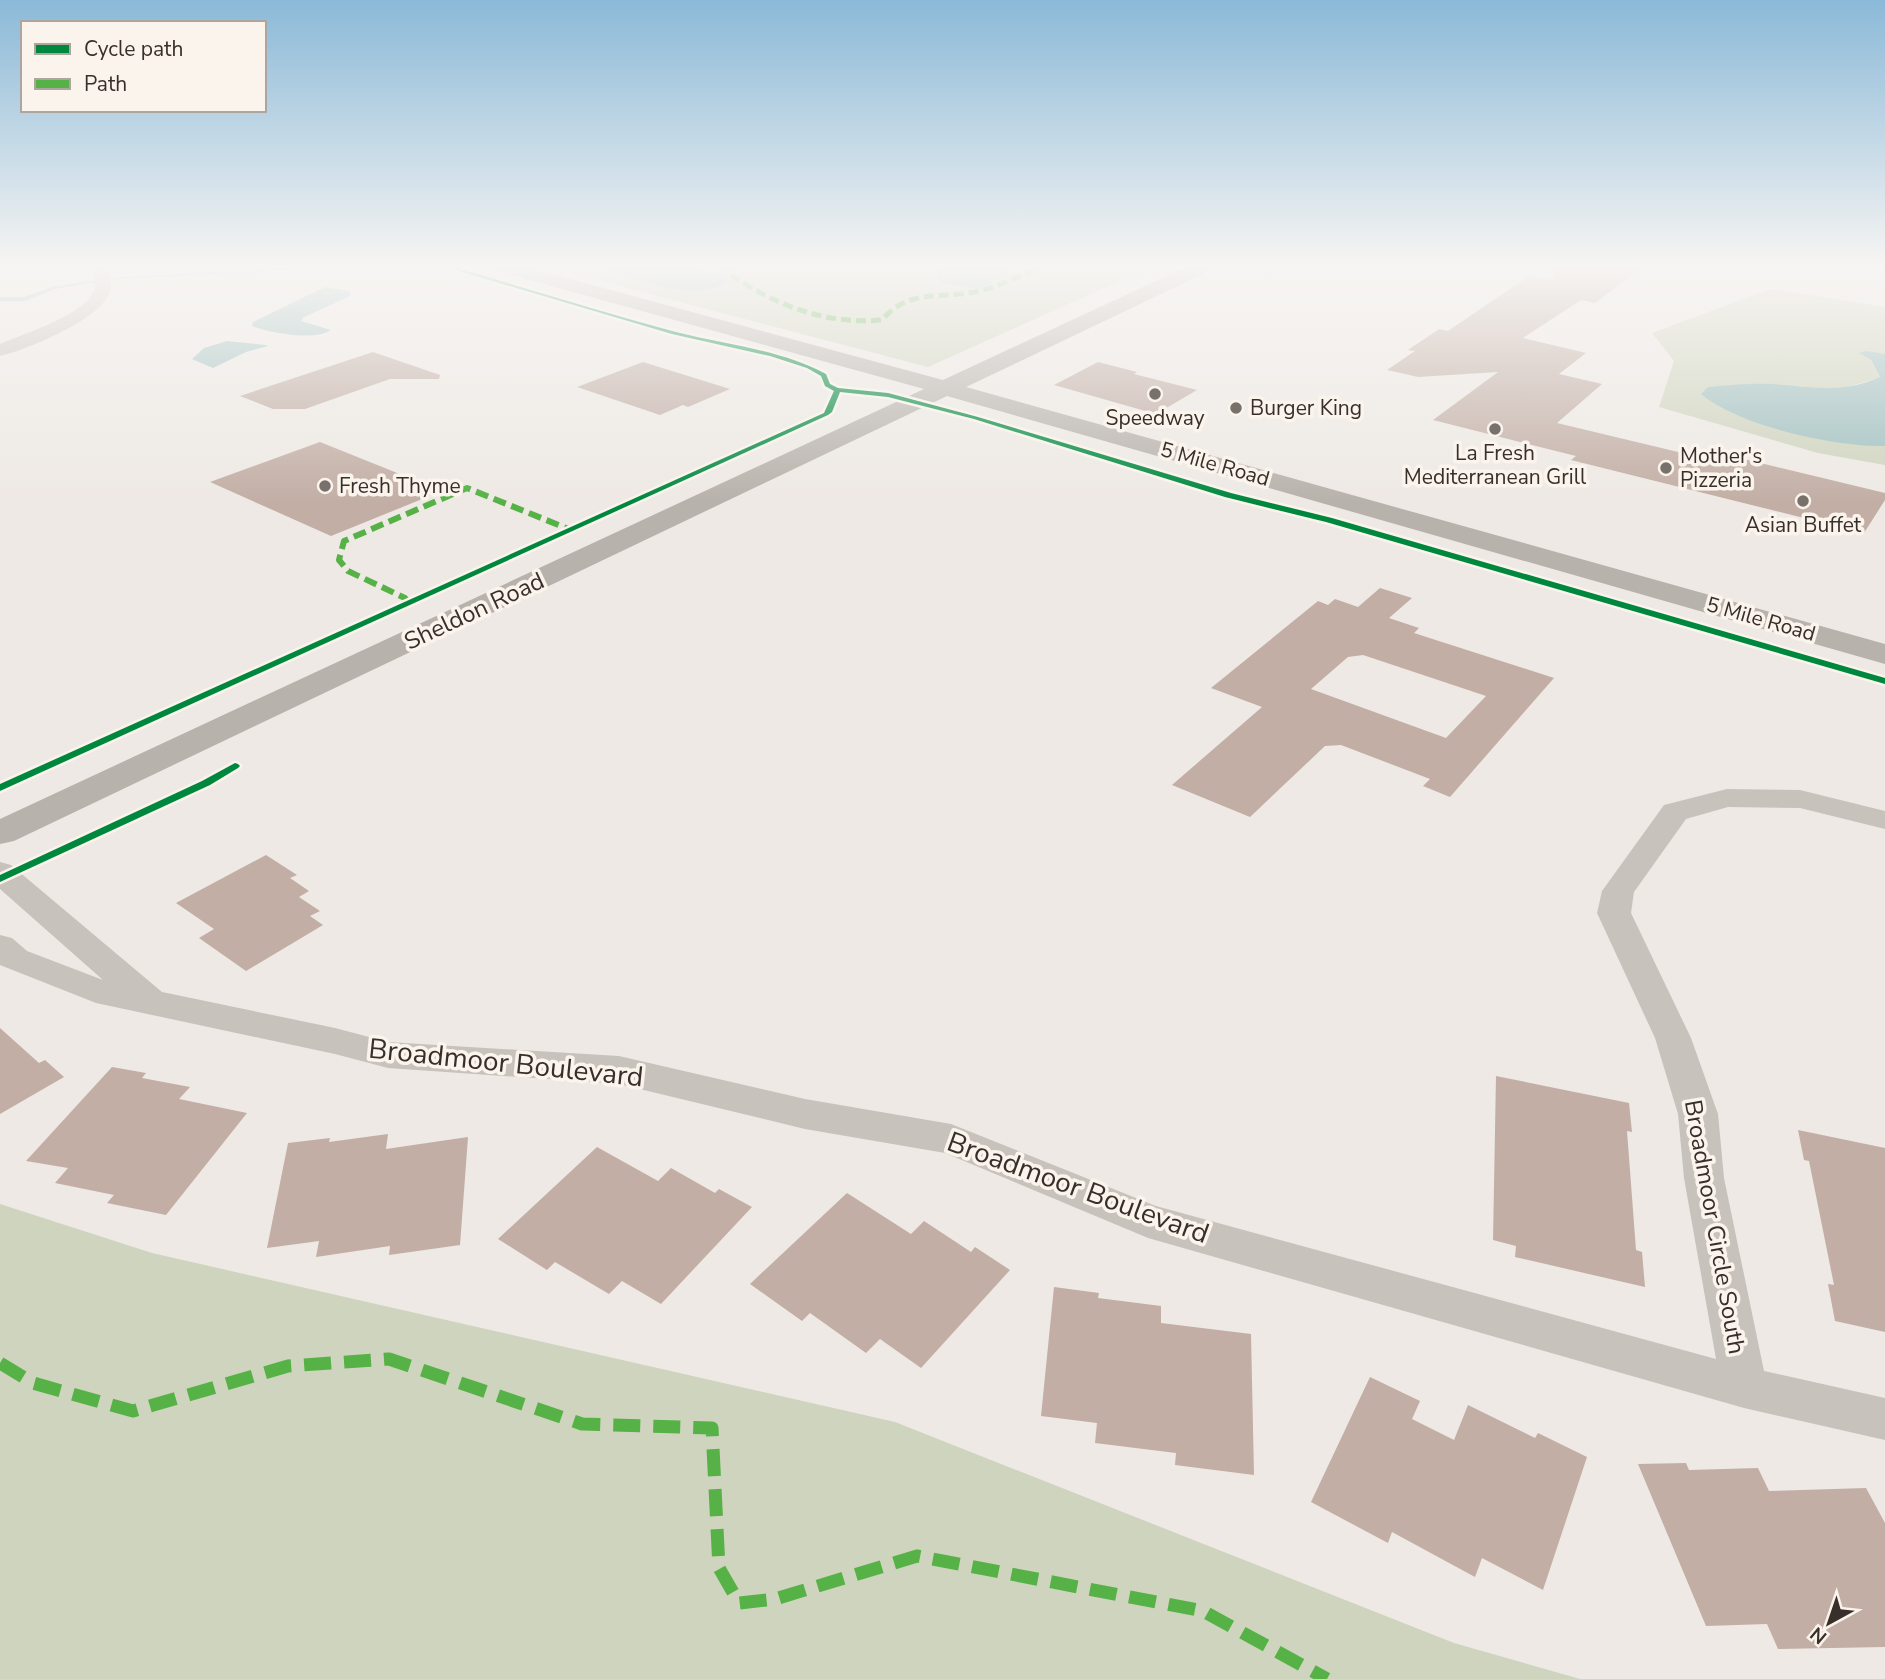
<svg xmlns="http://www.w3.org/2000/svg" width="1885" height="1679" viewBox="0 0 1885 1679" font-family="'Nunito Sans',sans-serif">
	<style>
		.green { fill: #cfd4be }
		.water { fill: #9fc0c0 }
		.lines { fill: none; stroke-linecap: round; stroke-linejoin: round }
		.stream { fill: #9fc0c0; fill-rule: evenodd }
		.building { fill: #c2aea5; fill-rule: evenodd }
		.street { fill: #c8c2bc; fill-rule: evenodd }
		.secondary { fill: #b8b2ac; fill-rule: evenodd }
		.quiet-far2 { stroke: #56b246; stroke-width: 5; stroke-dasharray: 10 5; stroke-linecap: butt }
		.quiet-far1 { stroke: #56b246; stroke-width: 6; stroke-dasharray: 13 6; stroke-linecap: butt }
		.quiet { stroke: #56b246; stroke-width: 13; stroke-dasharray: 27 13; stroke-linecap: butt }
		.cycleway-casing { stroke: #faf4ec; stroke-width: 5 }
		.cycleway { fill: #00873e; fill-rule: evenodd }
		.poi-dot { fill: #78706b; stroke: #faf4ec; stroke-width: 2.5 }
		.labels { text-anchor: middle; dominant-baseline: central; stroke-width: 7; stroke-linejoin: round; paint-order: stroke }
		.far-poi-label { font-size: 21px; fill: #392f2a; stroke: #faf4ec; text-anchor: start }
		.far-street-label { font-size: 21px; fill: #392f2a; stroke: #faf4ec }
		.street-label { font-size: 24px; fill: #392f2a; stroke: #faf4ec }
		.near-street-label { font-size: 28px; fill: #392f2a; stroke: #faf4ec }
	</style>
	<rect width="100%" height="100%" fill="#eee9e4"/>
	<path class="green" d="M547 267H1151L928 367Z
		M1771 289 1885 307V354L1860 353 1871 360 1880 378 1839 389 1752 384 1732 386 1733 414 1821 439 1885 446V465L1818 453 1659 407 1674 361 1652 333Z
		M0 1204 152 1253 895 1422 1454 1643 1580 1679H0Z"/>
	<path class="water" d="M617 267C652 267 687 266 722 274L728 283C689 300 647 284 610 270Z
		M946 267H1008L1010 272 980 289 942 283 937 279 939 272Z
		M325 287 350 291V296L304 317 301 321 331 330C315 341 270 333 252 326L253 322Z
		M227 341 265 345 268 346 246 352 213 368 192 359 204 348Z
		M1866 351 1885 354V446C1835 447 1739 426 1701 394L1708 387C1723 386 1737 384 1752 384 1798 382 1834 398 1880 377L1871 360 1859 353Z"/>
	<g class="lines">
		<path class="stream" d="M300 267H328L326 268 108 280 106 279 108 278Z
			M95 280 97 282 55 289 25 301H0V297H24L52 287Z"/>
	</g>
	<path class="building" d="M1554 267H1643L1595 303 1581 300 1523 338 1586 353 1559 374 1602 384 1557 423 1724 463 1731 456 1885 493V500L1864 533 1571 460 1576 456 1433 420 1498 372 1418 377 1387 370 1415 351 1408 350 1439 329 1448 331 1529 276 1553 280Z
		M373 352 440 375 439 379H390L305 409H273L240 396Z
		M643 362 730 389 688 407 683 405 660 415 577 387Z
		M1098 362 1137 372 1134 374 1197 390 1156 414 1054 385Z
		M320 442 442 491 331 536 210 482Z
		M1380 588 1412 598 1389 618 1419 628 1414 633 1554 678 1450 797 1423 786 1430 779 1341 745 1325 746 1250 817 1172 785 1262 707 1211 688 1318 601 1328 605 1335 599 1358 607ZM1363 655 1486 696 1446 738 1311 689 1348 657Z
		M266 855 297 875 290 878 309 891 299 897 320 911 310 916 323 925 246 971 199 938 214 929 176 903Z
		M0 1028 39 1063 45 1060 64 1077 0 1114Z
		M112 1067 146 1073 142 1078 190 1087 179 1099 247 1113 166 1215 107 1203 114 1195 55 1183 68 1168 26 1161Z
		M1496 1076 1629 1103 1632 1132 1627 1131 1636 1250 1642 1252 1645 1287 1515 1257 1516 1246 1493 1240Z
		M1798 1130 1885 1148V1332L1835 1321 1828 1284 1834 1285 1809 1161 1804 1160Z
		M388 1134 386 1149 468 1137 460 1245 389 1255 390 1246 316 1257 319 1241 267 1248 288 1143 330 1138 329 1142Z
		M597 1147 658 1181 671 1168 715 1193 719 1189 752 1207 661 1304 622 1281 609 1294 555 1262 547 1270 498 1239Z
		M847 1193 911 1234 924 1221 971 1252 975 1247 1010 1270 921 1368 880 1339 866 1353 810 1313 802 1321 750 1284Z
		M1054 1287 1099 1293 1098 1298 1161 1306V1323L1251 1334 1254 1475 1175 1465 1176 1453 1095 1443 1097 1423 1041 1416Z
		M1370 1377 1420 1401 1412 1419 1454 1440 1468 1405 1535 1438 1538 1433 1587 1457 1543 1590 1482 1558 1475 1577 1392 1532 1388 1543 1311 1502Z
		M1686 1463 1689 1470 1758 1468 1769 1491 1866 1488 1885 1523V1647L1778 1649 1767 1624 1706 1626 1638 1464Z"/>
	<g class="lines">
		<path class="street" d="M92 267H108C112 278 113 289 106 299 92 322 27 350 0 356V344C23 334 81 316 92 294 97 286 95 276 92 267Z
			M1727 789 1800 790 1885 811V829L1800 808 1728 807 1686 819 1634 892 1631 913 1691 1038 1718 1114 1724 1178 1764 1371 1885 1398V1440L1744 1408 1148 1238 945 1153 805 1129 619 1084 388 1068 335 1054 96 1003 0 965V935L12 938 27 951 103 980 0 889V862L11 865 162 992 335 1028 388 1042 619 1056 805 1099 951 1124 1156 1206 1716 1359 1684 1178 1678 1114 1655 1038 1597 913 1602 891 1664 805Z"/>
		<path class="secondary" d="M494 267H526L943 380 1186 267H1212L1209 271 966 387 1885 644V664L947 396 14 841 0 844V819L924 389 497 271Z"/>
		<path class="quiet-far2" d="M732 267 725 271C773 304 823 325 882 320 910 287 941 300 979 291 1000 286 1021 275 1041 267"/>
		<path class="quiet-far1" d="M409 603 405 598 348 571 339 560 344 541 467 488 571 530"/>
		<path class="quiet" d="M0 1363 33 1383 133 1411 288 1366 389 1359 582 1424 712 1428 719 1568 739 1603 775 1599 917 1556 1203 1611 1327 1679"/>
		<defs>
			<path id="cycleway" d="M445 267H454C528 289 602 312 676 332 727 345 779 349 826 374L830 384 838 388 888 393 978 417 1231 493 1332 518 1885 678V684L1326 522 1225 497 974 419 888 397 840 392 832 412 828 415 0 791V784L824 413 833 393 834 391 825 386 821 376 807 368 770 356 672 334Z
				M235 763 238 764 240 766 238 768 210 785 0 882V875L202 781Z"/>
		</defs>
		<use href="#cycleway" class="cycleway-casing"/>
		<use href="#cycleway" class="cycleway"/>
	</g>
	<linearGradient id="sky" x2="0" y2="1"><stop stop-color="#8bb9d8"/><stop offset="0.53" stop-color="#f7f5f3"/><stop offset="1" stop-color="#f7f5f3" stop-opacity="0"/></linearGradient>
	<rect width="1885" height="502" fill="url(#sky)"/>
	<g class="poi-dot">
		<circle cx="1155" cy="394" r="7"/>
		<circle cx="1236" cy="408" r="7"/>
		<circle cx="1495" cy="429" r="7"/>
		<circle cx="1666" cy="468" r="7"/>
		<circle cx="325" cy="486" r="7"/>
		<circle cx="1803" cy="501" r="7"/>
	</g>
	<g class="labels">
		<g class="far-poi-label">
			<text x="1250" y="408">Burger King</text>
			<text x="1155" y="418" text-anchor="middle">Speedway</text>
			<text x="1495" y="453" text-anchor="middle">La Fresh<tspan x="1495" dy="24">Mediterranean Grill</tspan></text>
			<text x="1680" y="456">Mother's<tspan x="1680" dy="24">Pizzeria</tspan></text>
			<text x="339" y="486">Fresh Thyme</text>
			<text x="1803" y="525" text-anchor="middle">Asian Buffet</text>
		</g>
		<g class="far-street-label">
			<text transform="translate(1215 464) rotate(16)">5 Mile Road</text>
			<text transform="translate(1761 619) rotate(16)">5 Mile Road</text>
		</g>
		<g class="street-label">
			<text transform="translate(474 611) rotate(-25)">Sheldon Road</text>
			<text transform="translate(1715 1227) rotate(80)">Broadmoor Circle South</text>
		</g>
		<g class="near-street-label">
			<text transform="translate(506 1063) rotate(6)">Broadmoor Boulevard</text>
			<text transform="translate(1078 1188) rotate(20)">Broadmoor Boulevard</text>
		</g>
	</g>
	<rect x="21" y="21" width="245" height="91" fill="#faf4ec" stroke="#ada59e" stroke-width="2"/>
	<rect x="35" y="44" width="35" height="10" fill="#00873e" stroke="#ada59e" stroke-width="2"/>
	<text x="84" y="56" font-size="21" fill="#392f2a">Cycle path</text>
	<rect x="35" y="79" width="35" height="10" fill="#56b246" stroke="#ada59e" stroke-width="2"/>
	<text x="84" y="91" font-size="21" fill="#392f2a">Path</text>
	<g transform="translate(1829 1623) rotate(220)" stroke="#faf4ec" stroke-width="5" paint-order="stroke">
	<path d="M0-5L12 26L0 18L-12 26Z" fill="#392f2a"/>
	<text y="-10" font-size="19" font-weight="bold" text-anchor="middle" fill="#392f2a">N</text>
	</g>
</svg>
